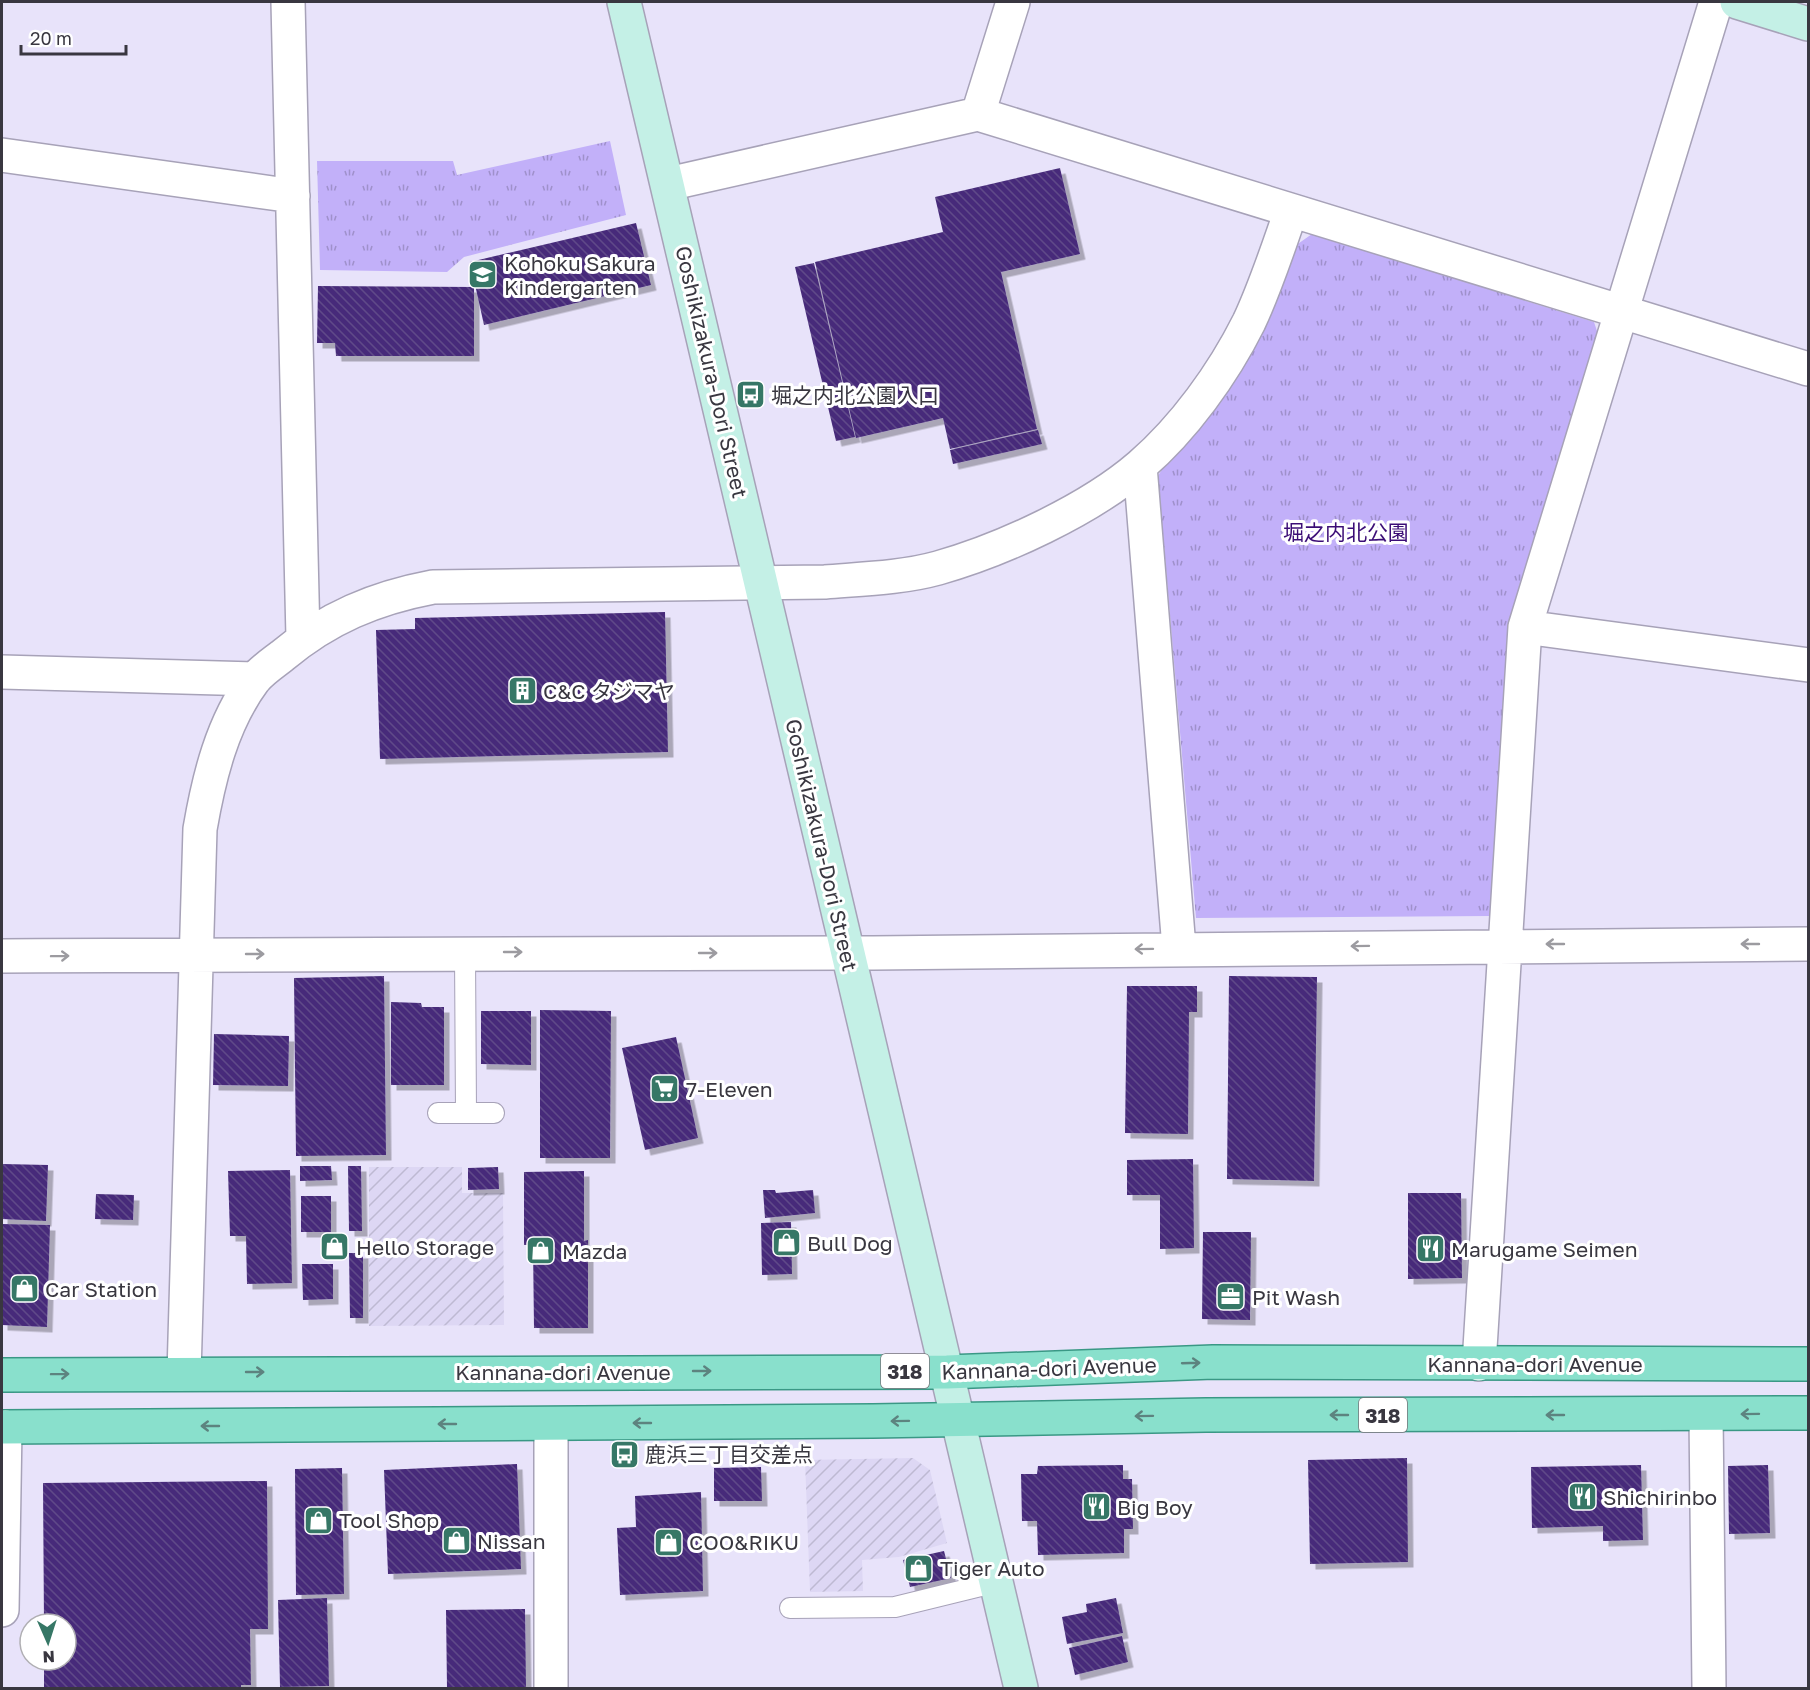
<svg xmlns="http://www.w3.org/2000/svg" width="1810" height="1690" viewBox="0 0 1810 1690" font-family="'Golos Text','Noto Sans JP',sans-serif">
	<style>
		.industrial { fill: url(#industrial-furrows) }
		.park { fill: url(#park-tufts) }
		.building { fill: url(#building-back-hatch); filter: url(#shadow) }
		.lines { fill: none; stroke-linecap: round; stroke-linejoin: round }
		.lane-casing { stroke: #a7a2b8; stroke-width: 22 }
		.street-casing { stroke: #a7a2b8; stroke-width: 36 }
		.secondary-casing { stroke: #a7a2b8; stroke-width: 36 }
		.primary-casing { stroke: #3a9885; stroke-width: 36 }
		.lane { stroke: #fff; stroke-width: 20 }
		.street { stroke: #fff; stroke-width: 33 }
		.secondary { stroke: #c4f0e6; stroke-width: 33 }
		.primary { stroke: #89e0cc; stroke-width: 33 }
		.oneway { stroke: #9c9ba0 }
		.oneway2 { stroke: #5d837f }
		.labels { text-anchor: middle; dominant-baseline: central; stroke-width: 6; stroke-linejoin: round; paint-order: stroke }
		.shield { fill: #fff; stroke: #747379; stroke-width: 1.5 }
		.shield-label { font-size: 20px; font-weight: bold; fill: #393740 }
		.poi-label { font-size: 21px; fill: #393740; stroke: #fff; text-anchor: start }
		.street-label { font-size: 21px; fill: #393740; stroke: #fff }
		.park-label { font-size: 21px; fill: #3b0d76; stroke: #fff }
	</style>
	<defs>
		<pattern id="industrial-furrows" width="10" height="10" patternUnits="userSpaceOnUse" patternTransform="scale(1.5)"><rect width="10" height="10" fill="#ddd7f4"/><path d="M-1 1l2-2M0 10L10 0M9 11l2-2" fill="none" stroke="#beb9d2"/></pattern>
		<pattern id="park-tufts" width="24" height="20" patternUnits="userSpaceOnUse" patternTransform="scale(1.5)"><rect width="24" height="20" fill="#c2b0f9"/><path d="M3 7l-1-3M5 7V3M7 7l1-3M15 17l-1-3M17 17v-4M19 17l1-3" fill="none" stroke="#9f90cb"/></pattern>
		<pattern id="building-back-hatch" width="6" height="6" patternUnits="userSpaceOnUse" patternTransform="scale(1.5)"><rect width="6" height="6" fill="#472c7a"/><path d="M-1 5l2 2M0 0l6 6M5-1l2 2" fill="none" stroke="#604a89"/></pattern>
		<filter id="shadow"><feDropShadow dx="5.5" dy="5.5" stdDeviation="0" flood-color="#0004"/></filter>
	</defs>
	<rect width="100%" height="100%" fill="#e8e3fa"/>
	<path class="industrial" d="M369 1167H462V1193H503L504 1325 369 1326Z
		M913 1458 930 1470 947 1543 899 1557 862 1560 863 1591 810 1592 805 1460Z"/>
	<path class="park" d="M610 141 626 215 464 257 447 272 320 270 317 161H453L457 175Z
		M1312 234 1594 322 1598 334 1491 916 1196 918 1158 476 1292 248Z"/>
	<path class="building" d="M1060 168 1080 254 1001 272 1037 429 950 449 943 418 856 438 815 262 943 232 935 197Z
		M636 223 651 285 484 325 470 262Z
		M814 263 855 437 836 441 795 267Z
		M318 286 474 287V356H336L335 343H317Z
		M1038 430 1042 444 953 464 950 450Z
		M665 612 668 752 380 759 376 630 415 629V618Z
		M384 976 386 1155 296 1156 294 978Z
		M1229 976 1317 977 1314 1181 1227 1179Z
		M1127 986H1197V1012H1189L1188 1134 1125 1133Z
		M391 1002 421 1003 422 1007H444V1085H391Z
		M540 1010 611 1011 610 1158H540Z
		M481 1011H531V1065L481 1064Z
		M214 1034 289 1036 288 1086 213 1085Z
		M676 1037 698 1138 645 1150 622 1048Z
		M1193 1159 1194 1248 1160 1249V1195H1127V1160Z
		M3 1164 48 1165 46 1221 2 1219Z
		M300 1166H331L332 1180 300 1181Z
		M348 1166H361L362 1231H349Z
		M498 1167 499 1189 468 1190V1168Z
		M290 1170 292 1283 247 1284 246 1236H230L228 1171Z
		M584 1171V1241L588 1240V1328H534L533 1245H524V1172Z
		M763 1190H775L776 1193 813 1190 815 1213 765 1218Z
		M1408 1193H1461L1462 1278 1408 1279Z
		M96 1194 134 1195 133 1220 95 1219Z
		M301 1196H331V1232H301Z
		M791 1222 792 1274 762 1275 761 1223Z
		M2 1224 50 1225 47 1327 2 1325Z
		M1203 1232H1251L1250 1320 1202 1319Z
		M349 1253H363V1318H350Z
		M302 1264H333V1299L303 1300Z
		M1407 1458 1408 1562 1310 1564 1308 1460Z
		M517 1464 521 1569 388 1574 384 1470Z
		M1123 1465V1479H1132L1133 1529H1124V1553L1038 1555 1037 1521H1022L1021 1474H1037L1038 1466Z
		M1641 1465 1643 1540 1603 1541V1526L1532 1528 1531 1467Z
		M1768 1465 1770 1533 1729 1534 1728 1466Z
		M761 1467 762 1501H714V1468Z
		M342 1468 344 1594 296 1595 295 1469Z
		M267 1481 268 1629H250L251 1685H241V1688H44V1660H66V1624H44L43 1483Z
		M701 1492 703 1591 620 1595 617 1528 636 1527 635 1496Z
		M944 1551 951 1578 910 1587 903 1560Z
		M327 1598 329 1686 280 1687 278 1600Z
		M1116 1598 1123 1633 1067 1644 1062 1617 1087 1612 1086 1604Z
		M525 1609 526 1688H447L446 1610Z
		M1122 1636 1128 1662 1075 1675 1069 1648Z"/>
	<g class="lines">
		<defs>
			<path id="lane" d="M465 952 466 1113
				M438 1113H494
				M790 1608 895 1607 997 1582"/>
			<path id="street" d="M288 2 303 638
				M978 114 1808 369
				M2 155 293 196
				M668 184 978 114 1013 2
				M1140 466 1179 948
				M1525 627 1808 665
				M2 672 255 679
				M2 956C283 953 564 955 846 953 1167 952 1488 944 1808 944
				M1479 1364 1525 627 1716 2
				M184 1373 200 829C209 777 222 723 254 680 261 671 273 663 282 656 327 618 375 598 433 587L825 582C862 579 902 578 938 568 1002 550 1089 510 1140 466 1184 428 1223 374 1249 322 1266 286 1278 248 1291 211
				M1706 1414 1709 1688
				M551 1424V1688
				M2 1610 5 1427"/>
			<path id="secondary" d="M624 2 1021 1688
				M1737 2 1808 24"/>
			<path id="primary" d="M2 1375 947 1372 1213 1362 1808 1364
				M2 1427 873 1421 1206 1415 1808 1413"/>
		</defs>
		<use href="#lane" class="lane-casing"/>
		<use href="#street" class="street-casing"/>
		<use href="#secondary" class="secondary-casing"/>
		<use href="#primary" class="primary-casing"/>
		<use href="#lane" class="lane"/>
		<use href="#street" class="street"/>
		<use href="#secondary" class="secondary"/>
		<use href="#primary" class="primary"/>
	</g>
	<defs><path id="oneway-shaft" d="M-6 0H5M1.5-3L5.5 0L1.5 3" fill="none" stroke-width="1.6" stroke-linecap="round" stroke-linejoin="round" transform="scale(1.5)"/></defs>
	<g class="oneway">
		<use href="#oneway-shaft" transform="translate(1555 944) rotate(180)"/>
		<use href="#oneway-shaft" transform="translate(1750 944) rotate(180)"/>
		<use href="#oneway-shaft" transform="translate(1360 946) rotate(179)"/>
		<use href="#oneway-shaft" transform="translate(1144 949) rotate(179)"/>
		<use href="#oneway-shaft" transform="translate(513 952)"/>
		<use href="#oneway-shaft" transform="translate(708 953)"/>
		<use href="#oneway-shaft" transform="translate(255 954)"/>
		<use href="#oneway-shaft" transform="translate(60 956) rotate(-1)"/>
	</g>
	<g class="oneway2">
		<use href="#oneway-shaft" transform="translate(1191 1363) rotate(-2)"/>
		<use href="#oneway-shaft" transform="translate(702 1371)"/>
		<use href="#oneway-shaft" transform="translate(255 1372)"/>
		<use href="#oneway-shaft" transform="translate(60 1374) rotate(-1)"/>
		<use href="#oneway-shaft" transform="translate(1750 1414) rotate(179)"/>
		<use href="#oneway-shaft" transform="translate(1339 1415) rotate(180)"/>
		<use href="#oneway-shaft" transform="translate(1555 1415) rotate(180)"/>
		<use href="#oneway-shaft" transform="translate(1144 1416) rotate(179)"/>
		<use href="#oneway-shaft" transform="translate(900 1421) rotate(179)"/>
		<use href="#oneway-shaft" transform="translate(642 1423) rotate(180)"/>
		<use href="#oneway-shaft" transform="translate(447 1424) rotate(180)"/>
		<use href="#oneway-shaft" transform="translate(210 1426) rotate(180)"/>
	</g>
	<defs>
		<symbol id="school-square" viewBox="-11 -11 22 22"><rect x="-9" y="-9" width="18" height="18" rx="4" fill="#367766" stroke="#fff"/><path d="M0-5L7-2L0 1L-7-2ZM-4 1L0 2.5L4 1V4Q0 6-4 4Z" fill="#fff"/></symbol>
		<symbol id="bus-square" viewBox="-11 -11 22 22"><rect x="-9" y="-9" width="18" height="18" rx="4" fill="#367766" stroke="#fff"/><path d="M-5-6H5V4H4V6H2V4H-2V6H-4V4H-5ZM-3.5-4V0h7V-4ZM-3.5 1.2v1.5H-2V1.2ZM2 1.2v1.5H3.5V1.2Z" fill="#fff"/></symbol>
		<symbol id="building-square" viewBox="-11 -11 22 22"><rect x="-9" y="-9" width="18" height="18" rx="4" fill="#367766" stroke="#fff"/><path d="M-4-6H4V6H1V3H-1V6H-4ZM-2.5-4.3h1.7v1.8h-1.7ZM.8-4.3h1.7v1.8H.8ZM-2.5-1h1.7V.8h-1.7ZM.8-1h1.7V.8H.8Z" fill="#fff"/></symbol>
		<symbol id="supermarket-square" viewBox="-11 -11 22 22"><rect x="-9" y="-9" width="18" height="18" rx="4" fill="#367766" stroke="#fff"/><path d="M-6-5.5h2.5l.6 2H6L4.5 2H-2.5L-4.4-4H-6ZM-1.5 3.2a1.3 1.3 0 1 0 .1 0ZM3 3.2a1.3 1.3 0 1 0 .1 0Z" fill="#fff"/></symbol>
		<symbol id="shop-square" viewBox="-11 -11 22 22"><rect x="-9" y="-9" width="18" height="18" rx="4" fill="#367766" stroke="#fff"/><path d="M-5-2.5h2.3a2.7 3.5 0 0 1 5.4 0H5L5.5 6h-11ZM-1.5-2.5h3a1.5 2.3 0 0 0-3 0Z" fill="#fff"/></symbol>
		<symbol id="restaurant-square" viewBox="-11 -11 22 22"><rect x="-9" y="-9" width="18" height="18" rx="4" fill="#367766" stroke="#fff"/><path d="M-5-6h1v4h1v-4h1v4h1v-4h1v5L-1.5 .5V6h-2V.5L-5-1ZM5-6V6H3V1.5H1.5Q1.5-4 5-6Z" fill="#fff"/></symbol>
		<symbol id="office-square" viewBox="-11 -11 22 22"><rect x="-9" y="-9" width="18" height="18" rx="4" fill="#367766" stroke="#fff"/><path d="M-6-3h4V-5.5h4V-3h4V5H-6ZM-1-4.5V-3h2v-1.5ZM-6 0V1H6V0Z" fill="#fff"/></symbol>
	</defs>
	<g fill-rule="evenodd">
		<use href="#school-square" x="466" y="258" width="33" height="33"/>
		<use href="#bus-square" x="734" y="378" width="33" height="33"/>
		<use href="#building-square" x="506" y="674" width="33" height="33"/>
		<use href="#supermarket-square" x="648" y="1072" width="33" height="33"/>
		<use href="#shop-square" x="770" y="1226" width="33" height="33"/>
		<use href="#shop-square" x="318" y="1230" width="33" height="33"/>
		<use href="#restaurant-square" x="1414" y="1232" width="33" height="33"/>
		<use href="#shop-square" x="524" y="1234" width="33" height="33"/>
		<use href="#shop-square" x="8" y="1272" width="33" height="33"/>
		<use href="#office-square" x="1214" y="1280" width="33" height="33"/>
		<use href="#bus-square" x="608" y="1438" width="33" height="33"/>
		<use href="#restaurant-square" x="1566" y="1480" width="33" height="33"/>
		<use href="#restaurant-square" x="1080" y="1490" width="33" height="33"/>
		<use href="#shop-square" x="302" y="1504" width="33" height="33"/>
		<use href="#shop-square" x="440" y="1524" width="33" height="33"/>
		<use href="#shop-square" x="652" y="1526" width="33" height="33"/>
		<use href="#shop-square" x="902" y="1552" width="33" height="33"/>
	</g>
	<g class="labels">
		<g class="shield">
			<rect x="881" y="1354" width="48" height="34" rx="4.5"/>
			<rect x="1359" y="1398" width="48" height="34" rx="4.5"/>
		</g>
		<g class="shield-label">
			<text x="905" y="1371">318</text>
			<text x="1383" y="1415">318</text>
		</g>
		<g class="poi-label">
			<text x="504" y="263">Kohoku Sakura<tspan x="504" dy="24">Kindergarten</tspan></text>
			<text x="771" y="395">堀之内北公園入口</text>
			<text x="543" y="691">C&amp;C タジマヤ</text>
			<text x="686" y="1089">7-Eleven</text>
			<text x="807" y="1243">Bull Dog</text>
			<text x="356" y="1247">Hello Storage</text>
			<text x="1451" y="1249">Marugame Seimen</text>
			<text x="562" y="1251">Mazda</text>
			<text x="45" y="1289">Car Station</text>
			<text x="1252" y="1297">Pit Wash</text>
			<text x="645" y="1454">鹿浜三丁目交差点</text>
			<text x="1603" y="1497">Shichirinbo</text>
			<text x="1117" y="1507">Big Boy</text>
			<text x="339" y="1520">Tool Shop</text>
			<text x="477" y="1541">Nissan</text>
			<text x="689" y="1542">COO&amp;RIKU</text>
			<text x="940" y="1568">Tiger Auto</text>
		</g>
		<g class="street-label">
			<text transform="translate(712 372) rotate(77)">Goshikizakura-Dori Street</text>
			<text transform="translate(822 845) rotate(77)">Goshikizakura-Dori Street</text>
			<text x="1535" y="1364">Kannana-dori Avenue</text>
			<text transform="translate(1049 1368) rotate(-2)">Kannana-dori Avenue</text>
			<text x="563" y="1372">Kannana-dori Avenue</text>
		</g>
		<g class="park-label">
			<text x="1346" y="532">堀之内北公園</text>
		</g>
	</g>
	<rect width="1810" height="1690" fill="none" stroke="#393740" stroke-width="6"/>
	<g transform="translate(48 1642) rotate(177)"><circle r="28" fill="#ffffff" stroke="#b0afb3" stroke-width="1.5"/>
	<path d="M0-4.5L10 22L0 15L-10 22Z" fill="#367766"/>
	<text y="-9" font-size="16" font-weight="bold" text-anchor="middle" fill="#393740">N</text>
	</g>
	<path d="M21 45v9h105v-9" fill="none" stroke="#393740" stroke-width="3"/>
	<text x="30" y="45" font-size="18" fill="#393740" stroke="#ffffff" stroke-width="4.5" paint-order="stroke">20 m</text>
</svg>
